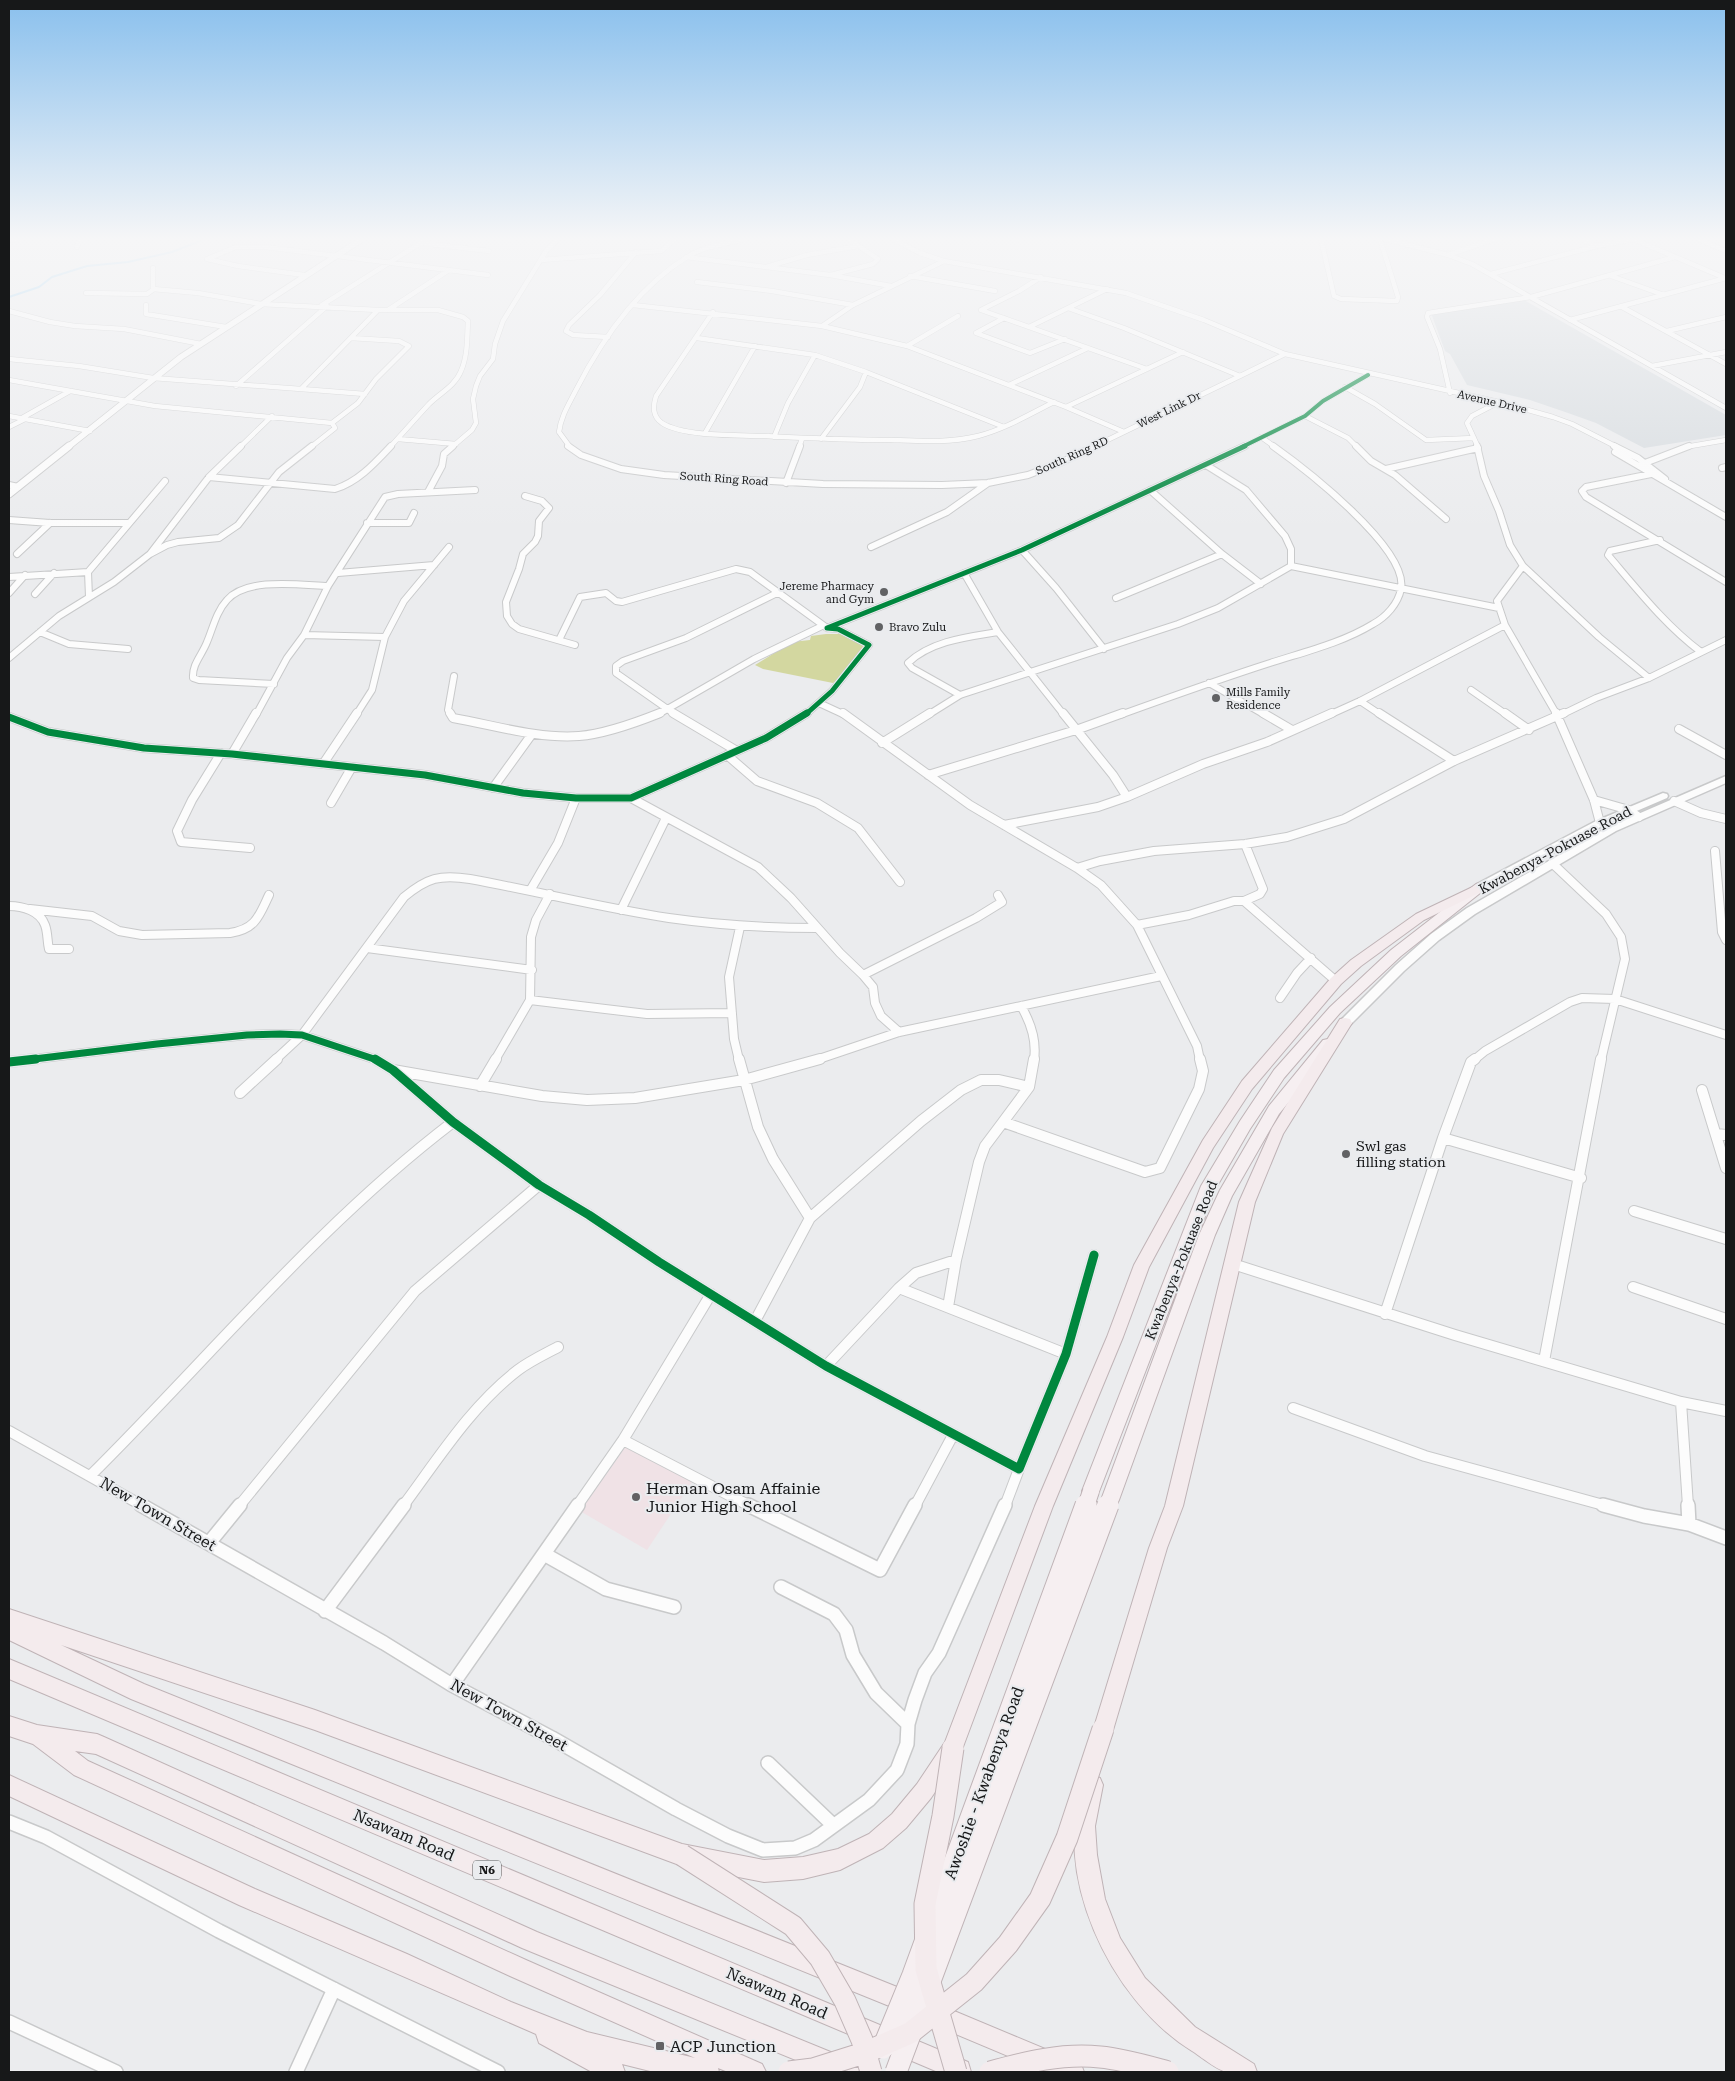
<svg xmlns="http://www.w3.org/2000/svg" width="1735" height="2081" viewBox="0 0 1735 2081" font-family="'Roboto Serif',serif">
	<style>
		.built { fill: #d7dce0 }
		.education { fill: #f0e2e6 }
		.forest { fill: #d3d7a0 }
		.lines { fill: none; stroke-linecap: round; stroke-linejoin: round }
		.stream { stroke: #9dd2f4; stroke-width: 2 }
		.minor-far4-casing { stroke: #c8c9ca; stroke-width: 5.5 }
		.minor-far3-casing { stroke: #c8c9ca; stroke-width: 8 }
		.minor-far2-casing { stroke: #c8c9ca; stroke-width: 10 }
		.minor-far1-casing { stroke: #c8c9ca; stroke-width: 12 }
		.minor-casing { stroke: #c8c9ca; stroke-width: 16 }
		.tertiary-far1-casing { stroke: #c8c9ca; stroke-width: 7 }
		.tertiary-casing { stroke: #c8c9ca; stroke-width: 9 }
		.secondary-casing { stroke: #c8c9ca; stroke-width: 3 }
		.primary-casing { stroke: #bfb3b6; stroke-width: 2 }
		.trunk-casing { stroke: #bfb3b6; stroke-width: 2 }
		.minor-far4 { stroke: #fcfcfc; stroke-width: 4.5 }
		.minor-far3 { stroke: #fcfcfc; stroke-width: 6 }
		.minor-far2 { stroke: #fcfcfc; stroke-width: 8 }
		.minor-far1 { stroke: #fcfcfc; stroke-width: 10 }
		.minor { stroke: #fcfcfc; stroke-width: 13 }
		.tertiary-far1 { stroke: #fcfcfc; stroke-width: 5.5 }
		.tertiary { stroke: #fcfcfc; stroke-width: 7 }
		.secondary { fill: #fcfcfc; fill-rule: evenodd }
		.primary { fill: #f6eff1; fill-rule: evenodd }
		.trunk { fill: #f4ebed; fill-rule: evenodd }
		.primary-bridge-far1-casing { stroke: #bfb3b6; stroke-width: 18; stroke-linecap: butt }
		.primary-bridge-casing { stroke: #bfb3b6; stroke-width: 23; stroke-linecap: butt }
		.trunk-bridge-casing { stroke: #bfb3b6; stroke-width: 23; stroke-linecap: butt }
		.primary-bridge-far1 { stroke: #f6eff1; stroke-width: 16 }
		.primary-bridge { stroke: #f6eff1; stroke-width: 21 }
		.trunk-bridge { stroke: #f4ebed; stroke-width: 21 }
		.cycleway-far3-casing { stroke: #eaecef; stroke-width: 5.5 }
		.cycleway-far2-casing { stroke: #eaecef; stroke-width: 7 }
		.cycleway-far1-casing { stroke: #eaecef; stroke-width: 9 }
		.cycleway-casing { stroke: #eaecef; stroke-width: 12 }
		.cycleway-far3 { stroke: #00873e; stroke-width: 4 }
		.cycleway-far2 { stroke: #00873e; stroke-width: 5 }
		.cycleway-far1 { stroke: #00873e; stroke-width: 7 }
		.cycleway { stroke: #00873e; stroke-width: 9 }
		.poi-dot { fill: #616264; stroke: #eaecef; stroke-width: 2 }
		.labels { text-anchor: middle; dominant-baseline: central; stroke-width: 4; stroke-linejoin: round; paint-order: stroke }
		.far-street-label { font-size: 11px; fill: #171819; stroke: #eaecef }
		.far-poi-label { font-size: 11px; fill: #171819; stroke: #eaecef; text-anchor: start }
		.shield { fill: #eaecef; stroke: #565859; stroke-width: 1 }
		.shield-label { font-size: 12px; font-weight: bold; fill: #171819 }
		.street-label { font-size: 14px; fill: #171819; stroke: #eaecef }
		.poi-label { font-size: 14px; fill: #171819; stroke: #eaecef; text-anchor: start }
		.near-poi-label { font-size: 16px; fill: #171819; stroke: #eaecef; text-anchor: start }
		.near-street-label { font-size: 16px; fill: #171819; stroke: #eaecef }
	</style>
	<rect width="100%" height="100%" fill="#ebecee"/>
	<path class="built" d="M1524 300 1726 415V435L1644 448 1596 423 1568 413 1530 400 1467 385 1450 354 1445 351 1431 313Z"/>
	<path class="education" d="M626 1446 692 1482 647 1550 580 1511Z"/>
	<path class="forest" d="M826 634H845L867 645 841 678 833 683 763 669 755 665 792 642 810 640 811 636Z"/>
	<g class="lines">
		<path class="stream" d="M9 297 39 287 52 277 87 266 128 262 172 252 205 239"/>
		<defs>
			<path id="minor-far4" d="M893 239 920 253 944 261 1126 293 1204 320 1285 354 1499 402 1553 417 1572 424 1617 447
				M1321 239 1334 296 1341 299 1397 301 1398 297 1380 239
				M1385 239 1448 255 1472 264 1726 408
				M1581 239 1597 246
				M1633 239 1725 278
				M1698 239 1726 251
				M9 240 19 239
				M421 243 489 251
				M77 247 80 239
				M1448 255 1495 239
				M686 257 830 275 891 286
				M541 260 661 251 675 239
				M766 267 807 255 858 246
				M153 268V289L198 293 261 304 378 310H438L463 317 468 321C467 337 468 355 461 371 455 386 440 393 429 404 416 418 403 433 390 447
				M1491 274 1597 246 1635 239
				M304 275 238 266 207 259 236 247H265L488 275
				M831 275 873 264 878 259 848 239
				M910 276 995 291
				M1611 276 1664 295
				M697 282 772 291 853 305
				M86 293 147 294 154 289
				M146 305V314L226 327
				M322 305 427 239
				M633 305 822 326 907 346 1066 407 1124 432 1240 376 1124 328 1068 308
				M1622 307 1726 364
				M388 310 449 270
				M981 310 1147 369
				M981 310 1019 291 1041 277
				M9 311 50 322 75 326 124 329 201 344
				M713 312 656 396C653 406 652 416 662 423 684 437 739 435 766 436 808 438 849 440 891 440 920 441 950 443 978 436 1005 429 1030 414 1054 402
				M1004 318 976 333 1030 353 1065 339
				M1570 320 1726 278
				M822 326 853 305 944 261
				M1029 327 1107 289
				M1667 331 1726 317
				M608 337 573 335 566 331 569 325 600 295 636 252
				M697 338 815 355 866 372 1004 427
				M907 346 958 316
				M9 359 79 366 153 378 301 389 378 310
				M1652 366 1726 352
				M1240 376 1285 354
				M9 380 155 406 332 423 335 428 311 447
				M1009 385 1088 348
				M236 386 327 306
				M1345 387 1375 404 1426 440 1474 438
				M301 389 365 394
				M1450 393 1440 349 1427 317 1428 313 1531 297 1675 257
				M1066 407 1183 352
				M9 416 90 431
				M1305 416 1348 438 1357 447
				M22 418 70 391
				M332 423 358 403 376 379 409 346 399 341 351 338
				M9 427 25 419
				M705 433 755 346
				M774 437 788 403 815 355
				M1261 437 1275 447
				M398 439 456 444
				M821 439 860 387 866 372
				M240 447 272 416
				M452 447 472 430 476 423 473 399 476 386 480 376 493 359 495 344 503 321 546 251 558 239
				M570 447 559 432C561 416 569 404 576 390 602 339 637 288 687 257 704 246 726 244 745 239
				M799 447 802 439
				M1093 447 1124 432
				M1242 447 1305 416 1323 401 1368 375
				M1478 447 1467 423 1472 416 1499 402
				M1685 447 1726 440"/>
			<path id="minor-far3" d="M568 446 581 455 621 469 664 475 823 484 942 485 988 483 1028 475 1062 462 1095 446
				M1356 446 1371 461 1395 475 1446 519
				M1477 446 1484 476 1499 511 1510 545 1523 566 1599 637 1649 678
				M1614 446 1638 458 1665 479
				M1615 452 1726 517
				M1645 463 1689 446
				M1722 468 1726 467
				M1386 469 1478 448
				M1651 474 1586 487 1582 491 1586 497 1726 582
				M209 477 241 446
				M786 483 800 446
				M9 485 18 487
				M1150 490 1222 554 1261 584
				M428 492 442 466 444 454 453 446
				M525 496 542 501 549 508 539 521 538 536 535 542 523 554 519 569 506 602 507 616 512 624 519 629 575 645
				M9 520 50 523H128
				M367 523H409L414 513
				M1660 540 1610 551 1608 555C1637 589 1665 625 1701 652
				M871 547 947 512 988 483
				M1022 550 1056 588 1104 649
				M17 554 50 523
				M150 554 209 477 335 489C358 482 375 463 391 446
				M1291 566 1499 608
				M1523 566 1497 601 1505 625 1557 715
				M338 573 434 565
				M964 573 998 632 1064 715
				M9 577 88 572
				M9 593 25 575
				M35 594 54 573
				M89 597 88 572 165 481
				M1116 598 1222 554
				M40 632 69 644 128 649
				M304 635 385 637
				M560 638 580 597 606 593 616 601 622 602 736 569 750 572 827 628
				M9 658 59 616 114 582 150 554 167 545 178 542 219 538 238 525 279 472 312 446
				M1209 683 1265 715
				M274 684 199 680 193 678C192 664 202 655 207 642 213 628 216 612 227 600 247 577 300 585 328 586
				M1471 690 1507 715
				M960 695 912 668 908 663C931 641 967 637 998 632
				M1360 701 1381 715
				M819 703 845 715
				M256 715 287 658 304 635 328 586 385 497 398 494 475 490
				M356 715 372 690 385 637 404 601 449 547
				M451 715 448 710 454 676
				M657 715 754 659 822 626
				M676 715 616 673V666L623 661 686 638 777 593
				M805 715 832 691 869 645 838 629 827 628 1022 550 1245 446
				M928 715 960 695 1178 624 1218 608 1291 566V549L1285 536 1246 490 1206 465
				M1120 715C1170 697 1220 679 1270 663 1304 652 1342 643 1373 624 1386 617 1398 604 1401 589 1409 549 1304 468 1273 446
				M1329 715 1360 701 1505 625
				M1561 715 1596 698 1649 678 1726 640"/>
			<path id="minor-far2" d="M450 713 453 718C494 725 537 739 579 736 605 734 635 723 660 713
				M673 713 737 751
				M843 713 970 805 1077 868 1101 885 1137 925 1197 1046 1200 1060
				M1063 713 1113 775 1127 797
				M1263 713 1292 730
				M1379 713 1454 761
				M1505 713 1529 730
				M1556 713 1594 800 1600 823
				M9 717 48 732 144 748 232 754 425 775 523 793 576 798H631L766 738 807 713
				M1679 729 1726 755
				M882 743 930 713
				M221 753 192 800 177 831 181 842 250 848
				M232 754 256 713
				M727 755 757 781 817 803 858 828 900 882
				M323 764 357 713
				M928 775 1076 730 1123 713
				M493 788 532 734
				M631 798 758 867 791 898 840 953 863 975 873 987 875 1003 881 1016 899 1032
				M1594 800 1629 810 1639 817
				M1674 801 1701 813 1726 819
				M331 803 352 767
				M1004 825 1098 807 1127 797 1203 764 1267 742 1332 713
				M1715 851 1722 932 1726 940
				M1552 863 1606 914 1621 937 1625 959 1601 1060
				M1077 868 1100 861 1154 851 1245 844 1287 837 1344 819 1454 761 1564 713
				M531 889 558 843 576 798
				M1244 901 1260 894 1263 889 1245 844
				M9 906C23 906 40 911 45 925 48 933 47 941 49 949H69
				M30 909 92 916 119 931 142 935 230 933C256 929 259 916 269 895
				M621 910 666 818
				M1137 925 1189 915 1234 901H1244L1336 981
				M367 948 532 970
				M863 975 976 918 1002 902 998 895
				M1280 998 1297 973 1311 958
				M530 1000 647 1014 732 1013
				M1021 1006C1031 1023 1037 1040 1034 1060
				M26 1060 157 1044 247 1035 280 1034 302 1035 377 1060
				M275 1060 302 1035 404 897C427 878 440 874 470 879 536 891 602 908 669 918 718 925 767 928 817 928
				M495 1060 530 1000 531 937 536 920 550 894
				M739 1060 734 1039 729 977 740 927
				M816 1060 899 1032 1161 976
				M1474 1060 1485 1051 1570 1002 1582 998 1615 999 1726 1035"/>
			<path id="minor-far1" d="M375 1059 393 1070 453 1122 539 1185 589 1215 659 1262 826 1366 1019 1469 1066 1354 1094 1255
				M739 1059 758 1127 773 1159 810 1218
				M1034 1059 1029 1087 1003 1122 1145 1172 1160 1168 1199 1089 1203 1071 1200 1059
				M9 1062 36 1059
				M393 1070 542 1096 587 1100 635 1098 744 1080 820 1059
				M480 1086 496 1059
				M1702 1090 1726 1168
				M240 1093 277 1059
				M1716 1134 1726 1135
				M1443 1138 1581 1178
				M1634 1211 1726 1239
				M1233 1264 1455 1335 1681 1402 1726 1411
				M1633 1287 1726 1319
				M899 1288 1066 1354
				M948 1307 956 1260
				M1385 1314 1443 1138 1471 1062 1475 1059
				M755 1321 810 1218 921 1121 961 1090 981 1080H999L1029 1087
				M1544 1361 1601 1059
				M826 1366 899 1288 916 1273 956 1260 979 1162 985 1146 1003 1122
				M1681 1402 1688 1506
				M1293 1408 1425 1456 1607 1506
				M9 1431 143 1506
				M623 1440 750 1506
				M90 1476C210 1357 318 1225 453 1122
				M239 1506 415 1291 539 1185
				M403 1506C438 1459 471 1406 518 1370 530 1361 545 1354 558 1347
				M577 1506 623 1440 711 1294
				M915 1506 953 1435
				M1005 1506 1019 1469"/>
			<path id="minor" d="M141 1505 384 1643 452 1685 552 1738 676 1809 728 1836 763 1850 795 1848 814 1840 869 1800 897 1770 907 1744 908 1724 915 1700 925 1673 939 1653 1005 1505
				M748 1505 880 1570 915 1505
				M1603 1505 1644 1516 1689 1524 1726 1538
				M1688 1505 1689 1524
				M209 1543 240 1505
				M544 1554 606 1589 674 1607
				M781 1587 834 1614 846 1630 853 1655 876 1693 908 1724
				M325 1611 404 1505
				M452 1685 578 1505
				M768 1763 833 1825
				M9 1822 46 1837 219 1931 498 2072
				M9 2022 116 2072
				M296 2072 334 1989"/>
			<path id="tertiary-far1" d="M68 447 181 357 362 239"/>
			<path id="tertiary" d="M9 494 69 446"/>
			<path id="secondary" d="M1726 776V783L1616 831 1475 914 1439 940 1404 971 1349 1026H1341L1339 1023 1341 1020 1396 965 1431 934 1467 908 1608 827Z
				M1663 793 1667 794 1668 796 1667 798 1604 825 1485 890H1477L1475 887 1477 884 1596 821Z"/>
			<path id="primary" d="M1480 883 1484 884 1486 887 1484 890 1401 956 1340 1013 1284 1078 1250 1129 1216 1188 1097 1497 1091 1500 1085 1497 1082 1491 1201 1186 1240 1121 1274 1070 1330 1007 1391 950 1476 884Z
				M1328 1039 1333 1040 1335 1044 1333 1048 1279 1114 1232 1196 1215 1235 1119 1500 1116 1506 1110 1509 1104 1506 1101 1500 1199 1235 1220 1190 1269 1106 1323 1040Z"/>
			<path id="trunk" d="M1481 883 1485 884 1487 887 1485 890 1424 920 1361 966 1341 984 1252 1089 1213 1148 1149 1267 1123 1337 1053 1506 960 1755 931 1798 906 1828 883 1848 840 1870 803 1879 764 1882 682 1866 315 1730 61 1645 144 1684 917 1995 920 2003 917 2011 909 2014 131 1699 9 1640V1609L315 1710 682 1844 764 1860 803 1857 838 1849 869 1834 892 1814 917 1784 945 1742 1035 1506 1107 1337 1134 1265 1203 1140 1242 1081 1331 978 1351 960 1416 914Z
				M1345 1018 1350 1019 1352 1023 1283 1134 1255 1202 1183 1506 1167 1548 1111 1737 1108 1744 1101 1747 1094 1744 1091 1737 1149 1548 1165 1506 1239 1202 1272 1128 1340 1019Z
				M9 1659 968 2062 971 2072H938L9 1679Z
				M9 1716 37 1725 97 1734 104 1737 537 1932 860 2064 863 2072H825L522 1948 96 1754 75 1751 88 1761 526 1960 762 2064 766 2072H728L718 2068 719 2072H654L622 2064 625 2072H592L539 2043 536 2034 239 1905 9 1796V1775L255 1889 407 1954 511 2002 587 2032 695 2058 510 1976 74 1775 33 1744 9 1736Z
				M1093 1775 1100 1778 1103 1785 1095 1826 1097 1855 1105 1899 1120 1938 1145 1978 1195 2027 1254 2064 1257 2072C1248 2072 1237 2074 1227 2072 1218 2071 1200 2056 1192 2051 1111 2001 1047 1870 1086 1778Z
				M935 2003 1081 2064 1084 2072H1046L927 2022 924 2014 927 2006Z"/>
		</defs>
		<use href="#minor-far4" class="minor-far4-casing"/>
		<use href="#minor-far3" class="minor-far3-casing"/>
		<use href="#minor-far2" class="minor-far2-casing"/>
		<use href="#minor-far1" class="minor-far1-casing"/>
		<use href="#minor" class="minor-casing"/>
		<use href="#tertiary-far1" class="tertiary-far1-casing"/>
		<use href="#tertiary" class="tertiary-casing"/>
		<use href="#secondary" class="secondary-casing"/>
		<use href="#primary" class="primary-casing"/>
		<use href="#trunk" class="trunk-casing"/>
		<use href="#minor-far4" class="minor-far4"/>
		<use href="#minor-far3" class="minor-far3"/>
		<use href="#minor-far2" class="minor-far2"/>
		<use href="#minor-far1" class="minor-far1"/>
		<use href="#minor" class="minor"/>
		<use href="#tertiary-far1" class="tertiary-far1"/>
		<use href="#tertiary" class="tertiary"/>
		<use href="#secondary" class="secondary"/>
		<use href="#primary" class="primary"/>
		<use href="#trunk" class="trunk"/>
		<defs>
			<path id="primary-bridge-far1" d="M1086 1506 1091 1491
				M1108 1506 1110 1500"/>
			<path id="primary-bridge" d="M883 2048 913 1975 1086 1505
				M896 2072 1108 1505"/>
			<path id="trunk-bridge" d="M953 1748 943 1816 925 1904 926 1969 956 2072
				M682 1855 793 1926 820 1958 845 2001 862 2040 871 2072
				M789 2072 813 2069 864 2053 910 2033 974 1982 1008 1944 1040 1899 1067 1838 1103 1729
				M990 2072C1026 2062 1063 2053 1100 2057 1123 2059 1146 2066 1168 2072"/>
		</defs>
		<use href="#primary-bridge-far1" class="primary-bridge-far1-casing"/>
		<use href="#primary-bridge" class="primary-bridge-casing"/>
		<use href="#trunk-bridge" class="trunk-bridge-casing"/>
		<use href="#primary-bridge-far1" class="primary-bridge-far1"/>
		<use href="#primary-bridge" class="primary-bridge"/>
		<use href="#trunk-bridge" class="trunk-bridge"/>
		<defs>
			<path id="cycleway-far3" d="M1242 447 1305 416 1323 401 1368 375"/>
			<path id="cycleway-far2" d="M805 715 832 691 869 645 838 629 827 628 1022 550 1245 446"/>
			<path id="cycleway-far1" d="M9 717 48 732 144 748 232 754 425 775 523 793 576 798H631L766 738 807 713
				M26 1060 157 1044 247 1035 280 1034 302 1035 377 1060"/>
			<path id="cycleway" d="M375 1059 393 1070 453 1122 539 1185 589 1215 659 1262 826 1366 1019 1469 1066 1354 1094 1255
				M9 1062 36 1059"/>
		</defs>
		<use href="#cycleway-far3" class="cycleway-far3-casing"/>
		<use href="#cycleway-far2" class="cycleway-far2-casing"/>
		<use href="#cycleway-far1" class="cycleway-far1-casing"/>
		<use href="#cycleway" class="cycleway-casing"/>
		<use href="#cycleway-far3" class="cycleway-far3"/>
		<use href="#cycleway-far2" class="cycleway-far2"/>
		<use href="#cycleway-far1" class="cycleway-far1"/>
		<use href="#cycleway" class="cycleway"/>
	</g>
	<linearGradient id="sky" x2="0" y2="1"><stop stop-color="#8ac0ed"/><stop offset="0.45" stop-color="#f6f6f7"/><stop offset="1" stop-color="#f6f6f7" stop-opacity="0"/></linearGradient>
	<rect width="1735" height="531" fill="url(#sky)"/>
	<g class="poi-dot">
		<circle cx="884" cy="592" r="5"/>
		<circle cx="879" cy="627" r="5"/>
		<circle cx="1216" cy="698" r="5"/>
		<circle cx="1346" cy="1154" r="5"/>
		<circle cx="636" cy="1497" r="5"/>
		<rect x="655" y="2041" width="10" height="10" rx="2.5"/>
	</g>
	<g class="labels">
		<g class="far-street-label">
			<text transform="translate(1492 402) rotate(13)">Avenue Drive</text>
			<text transform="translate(1169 410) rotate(-26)">West Link Dr</text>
			<text transform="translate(1072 456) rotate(-24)">South Ring RD</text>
			<text transform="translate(724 479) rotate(4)">South Ring Road</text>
		</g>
		<g class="far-poi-label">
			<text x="874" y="586" text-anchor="end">Jereme Pharmacy<tspan x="874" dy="13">and Gym</tspan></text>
			<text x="889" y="627">Bravo Zulu</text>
			<text x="1226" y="692">Mills Family<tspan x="1226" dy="13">Residence</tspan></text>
		</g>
		<rect class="shield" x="473" y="1860.5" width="28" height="19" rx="4"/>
		<g class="shield-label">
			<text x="487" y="1870">N6</text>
		</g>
		<g class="street-label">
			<text transform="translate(1555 850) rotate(-28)">Kwabenya-Pokuase Road</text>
			<text transform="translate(1181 1260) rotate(-68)">Kwabenya-Pokuase Road</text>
		</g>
		<g class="poi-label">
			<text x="1356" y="1146">Swl gas<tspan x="1356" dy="16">filling station</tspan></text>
		</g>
		<g class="near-poi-label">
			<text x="646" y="1488">Herman Osam Affainie<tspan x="646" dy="18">Junior High School</tspan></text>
			<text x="670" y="2046">ACP Junction</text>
		</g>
		<g class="near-street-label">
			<text transform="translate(158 1514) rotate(30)">New Town Street</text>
			<text transform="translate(509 1715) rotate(29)">New Town Street</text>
			<text transform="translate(984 1783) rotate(-70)">Awoshie - Kwabenya Road</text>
			<text transform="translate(404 1835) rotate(23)">Nsawam Road</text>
			<text transform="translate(777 1993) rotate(23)">Nsawam Road</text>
		</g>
	</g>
	<rect width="1735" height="2081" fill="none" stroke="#171819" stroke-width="20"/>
</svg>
